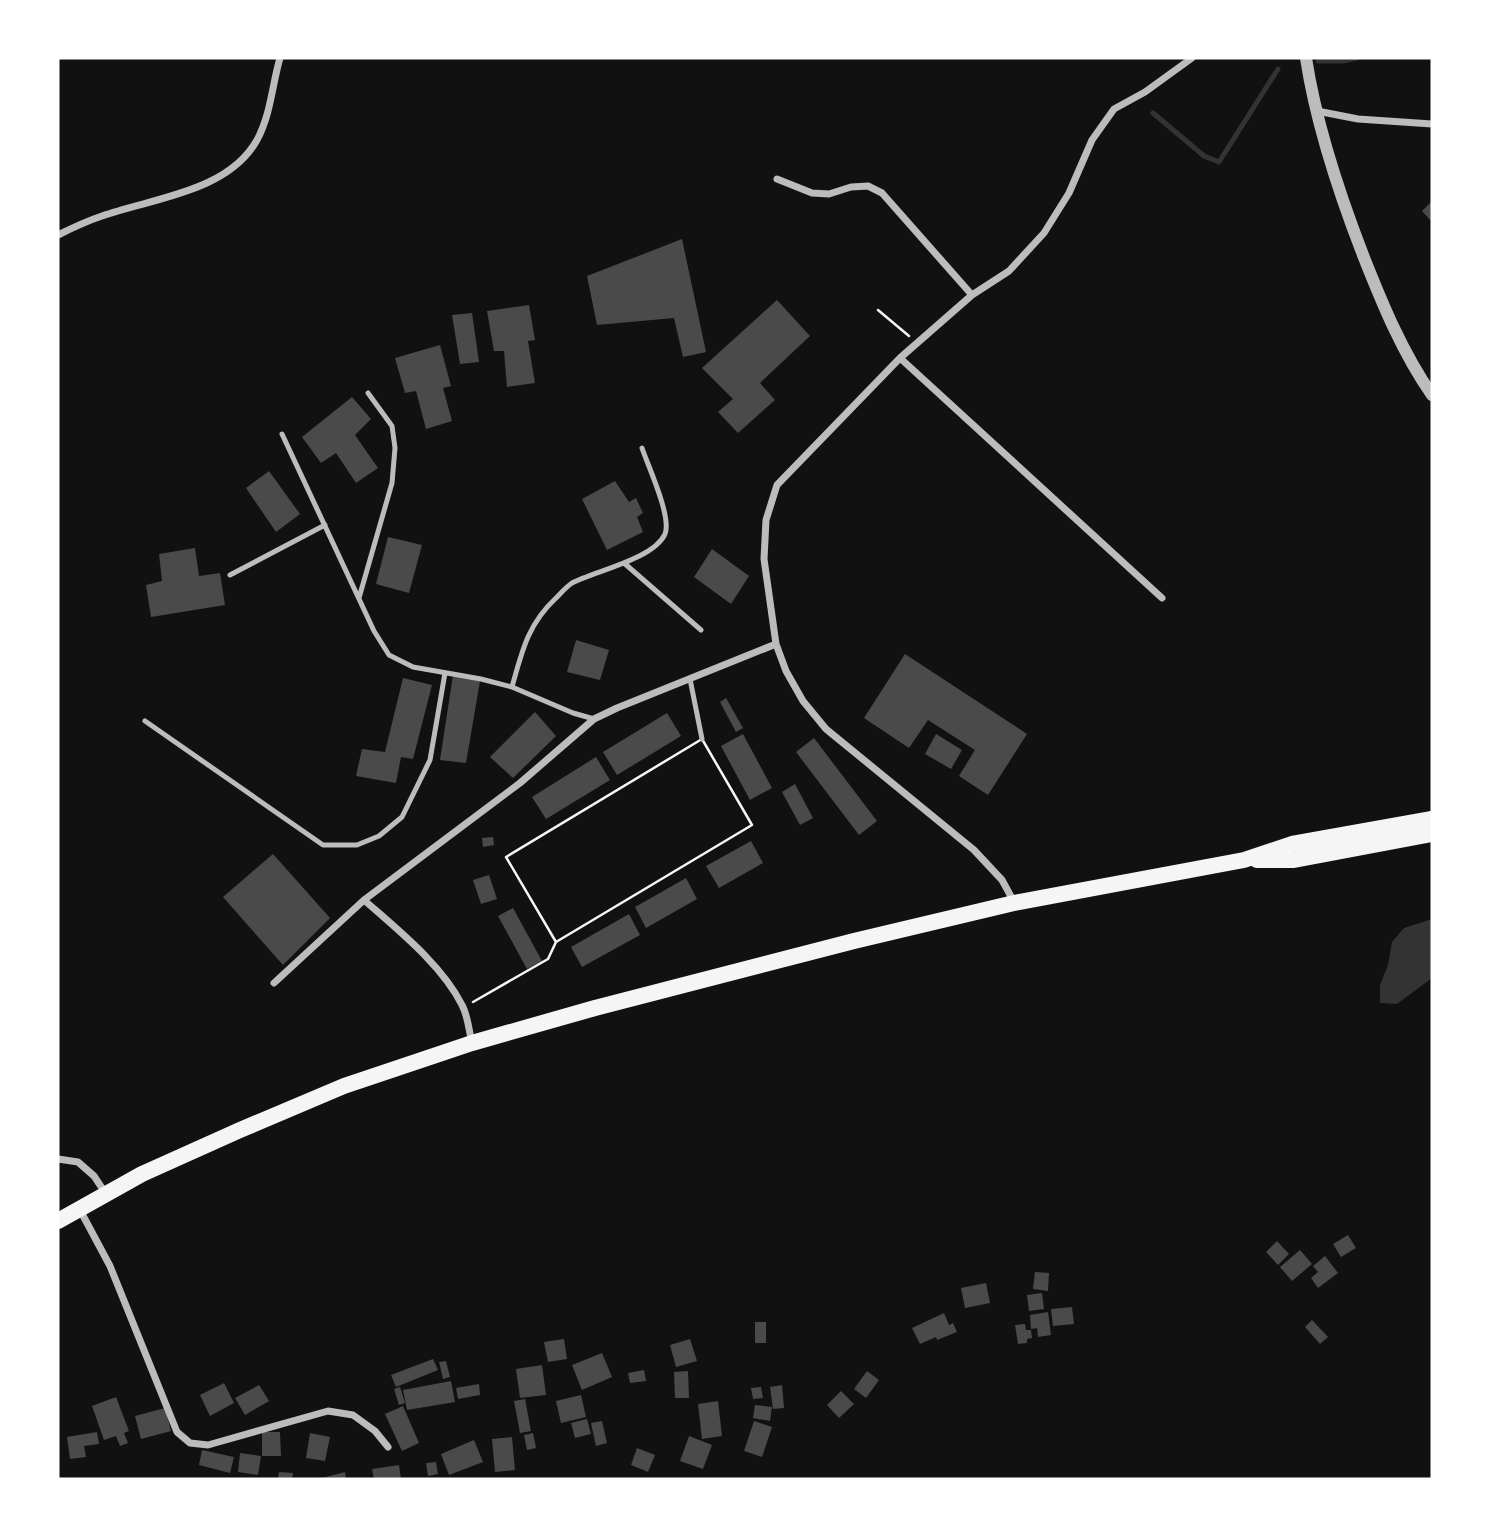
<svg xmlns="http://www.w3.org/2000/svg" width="1490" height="1537" viewBox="0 0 1490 1537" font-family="Overpass,sans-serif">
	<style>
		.water { fill: #333 }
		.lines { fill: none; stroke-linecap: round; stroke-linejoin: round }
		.stream { stroke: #333; stroke-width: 5 }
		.building { fill: #4a4a4a }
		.path { stroke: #f5f5f5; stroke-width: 2.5 }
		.service { stroke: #bcbcbc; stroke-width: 5 }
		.minor { stroke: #bcbcbc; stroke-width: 7 }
		.tertiary { stroke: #bcbcbc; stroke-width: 12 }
		.primary { stroke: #f5f5f5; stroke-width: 16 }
	</style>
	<rect width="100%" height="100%" fill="#111"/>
	<path class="water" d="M1432 919V978L1397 1004 1380 1003V985L1388 965 1392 942 1404 928Z"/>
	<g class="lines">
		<path class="stream" d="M1318 61H1342L1357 58
			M1153 113 1204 156 1219 162 1278 69"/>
	</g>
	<path class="building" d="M1432 201V222L1422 211Z
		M682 239 706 352 683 357 674 318 597 325 587 276Z
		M777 300 810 336 760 383 775 400 738 433 718 412 733 399 702 368Z
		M529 305 535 340 528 341 535 383 507 387 504 351H494L487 311Z
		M472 313 479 362 460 364 452 315Z
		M440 345 451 386 443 388 452 421 426 429 416 391 405 393 395 358Z
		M352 397 371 419 355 435 378 468 356 483 336 453 321 463 302 437Z
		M269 471 300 514 276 532 246 488Z
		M615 481 629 502 636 498 643 513 637 517 643 532 607 550 582 499Z
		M388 537 422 545 409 593 376 584Z
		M195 548 199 576 220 573 225 605 151 617 146 585 162 581 159 554Z
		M712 549 749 576 731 604 694 577Z
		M576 640 609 650 600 680 567 672Z
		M905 654 1027 734 988 795 959 776 975 750 928 720 909 748 864 718Z
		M453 675 480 681 466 763 440 760Z
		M403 678 432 685 413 759 401 757 396 783 356 776 362 749 385 752Z
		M726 698 743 728 736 732 720 702Z
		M535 712 556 736 513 778 490 757Z
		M667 713 681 736 617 775 603 752Z
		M743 734 772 788 750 800 721 746Z
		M936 734 962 750 951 769 925 754Z
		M814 738 877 821 859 835 796 752Z
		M596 757 610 780 546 819 532 797Z
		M795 784 813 818 800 825 782 792Z
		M493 837 494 845 483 847 482 838Z
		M751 841 763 863 719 888 706 866Z
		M273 854 330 918 283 965 223 897Z
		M489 875 497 899 481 904 473 880Z
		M686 878 697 899 646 928 635 907Z
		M513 908 542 961 527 969 498 916Z
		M629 914 640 935 582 967 571 947Z
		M1348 1235 1356 1248 1341 1257 1333 1244Z
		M1277 1241 1289 1254 1278 1265 1266 1252Z
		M1300 1250 1312 1264 1292 1281 1280 1267Z
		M1325 1256 1338 1273 1318 1288 1311 1278 1318 1272 1313 1266Z
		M1035 1272 1049 1273 1048 1291 1033 1289Z
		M986 1283 990 1303 965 1308 961 1288Z
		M1042 1293 1044 1309 1029 1311 1027 1295Z
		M1072 1307 1074 1324 1053 1326 1051 1309Z
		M1048 1312 1051 1335 1038 1337 1037 1328 1031 1329 1030 1315Z
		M944 1313 949 1325 953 1323 957 1332 937 1340 936 1337 920 1344 912 1328Z
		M1312 1320 1328 1337 1320 1344 1305 1327Z
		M755 1322H766V1343H755Z
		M1025 1324 1026 1330H1031L1032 1338 1027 1339V1343L1018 1344 1015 1325Z
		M564 1339 567 1359 548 1362 544 1342Z
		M690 1339 697 1361 676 1367 670 1345Z
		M602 1353 612 1377 582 1390 572 1365Z
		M433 1359 438 1370 396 1387 391 1375Z
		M446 1361 450 1377 443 1379 439 1362Z
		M542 1365 546 1395 520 1398 516 1369Z
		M644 1370 646 1381 630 1383 628 1373Z
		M688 1371 689 1398H675L674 1372Z
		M867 1371 879 1380 866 1398 854 1389Z
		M451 1381 455 1402 407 1410 403 1390Z
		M224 1383 234 1403 210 1416 200 1395Z
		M479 1384 480 1395 458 1399 456 1388Z
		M259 1385 269 1401 245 1415 235 1398Z
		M782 1385 784 1408 773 1409 770 1387Z
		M400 1387 405 1403 399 1405 394 1389Z
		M761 1387 763 1398 753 1399 751 1388Z
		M841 1391 854 1404 839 1418 827 1405Z
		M581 1395 586 1417 561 1423 556 1401Z
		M116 1397 129 1431 124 1433 128 1443 120 1446 116 1436 104 1440 92 1406Z
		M525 1399 531 1431 520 1433 514 1401Z
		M718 1401 722 1436 702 1439 698 1404Z
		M755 1405 772 1407 770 1421 753 1418Z
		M403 1406 419 1443 402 1451 385 1414Z
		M165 1408 171 1431 141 1439 135 1416Z
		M587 1419 591 1434 575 1438 571 1423Z
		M602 1421 607 1443 596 1446 591 1423Z
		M754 1421 772 1427 762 1457 744 1451Z
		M97 1432 99 1444 84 1446 86 1457 70 1459 67 1437Z
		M262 1432H280L281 1456H262Z
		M310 1433 330 1437 325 1461 306 1458Z
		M533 1433 536 1448 527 1450 524 1435Z
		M689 1436 712 1445 703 1469 680 1461Z
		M512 1437 515 1470 495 1472 492 1439Z
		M474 1440 483 1462 449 1475 441 1454Z
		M637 1448 655 1455 648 1472 631 1465Z
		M202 1450 234 1457 230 1473 199 1465Z
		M240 1453 261 1456 258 1475 238 1472Z
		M436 1462 438 1474 428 1476 426 1463Z
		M399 1465 401 1479H374L372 1469Z
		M279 1472 293 1473 292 1479H278Z
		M345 1472 346 1479H322V1478Z"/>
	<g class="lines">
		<path class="path" d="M878 310 909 336
			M702 739 752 825 556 942 506 857Z
			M473 1002 548 959 556 942"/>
		<path class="service" d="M282 434 374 631 389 655 413 667 481 679 512 687 573 713 594 719
			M624 563 701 630
			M230 575 325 525
			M359 598 392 483 395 448 392 426 368 393
			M690 679 702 739
			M512 687C522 651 528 624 556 598 561 593 566 587 572 583 595 571 654 559 665 534 672 517 648 466 642 448
			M145 721 323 845H357L379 836 402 817 430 760 445 673"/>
		<path class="minor" d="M1317 111 1358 119 1432 124
			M777 179 812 193 829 194 851 187 868 186 882 193 972 295
			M58 235C72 228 87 221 102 216 153 198 228 192 257 140 271 114 272 85 280 58
			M900 358 1162 598
			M364 900C398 930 442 965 462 1005 468 1016 469 1031 472 1043
			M1014 902 1002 880 974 850 826 729 803 701 786 671 776 644 764 559 766 520 777 485 900 358 972 295 1009 271 1044 233 1069 193 1092 140 1114 109 1145 92 1192 58
			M274 983 364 900 520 783 594 719 617 708 776 644
			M58 1159 78 1162 94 1176 106 1194
			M80 1210 110 1266 177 1432 190 1443 208 1445 328 1411 353 1415 375 1431 388 1447"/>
		<path class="tertiary" d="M1306 58C1316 124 1339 193 1363 255 1382 303 1402 352 1432 395"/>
		<path class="primary" d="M1257 860H1294L1432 834
			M58 1221 142 1174 240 1130 344 1086 472 1043 595 1008 854 941 1014 903 1244 860 1292 844 1432 819"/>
	</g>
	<rect width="1490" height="1537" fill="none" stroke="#ffffff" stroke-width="119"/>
</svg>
